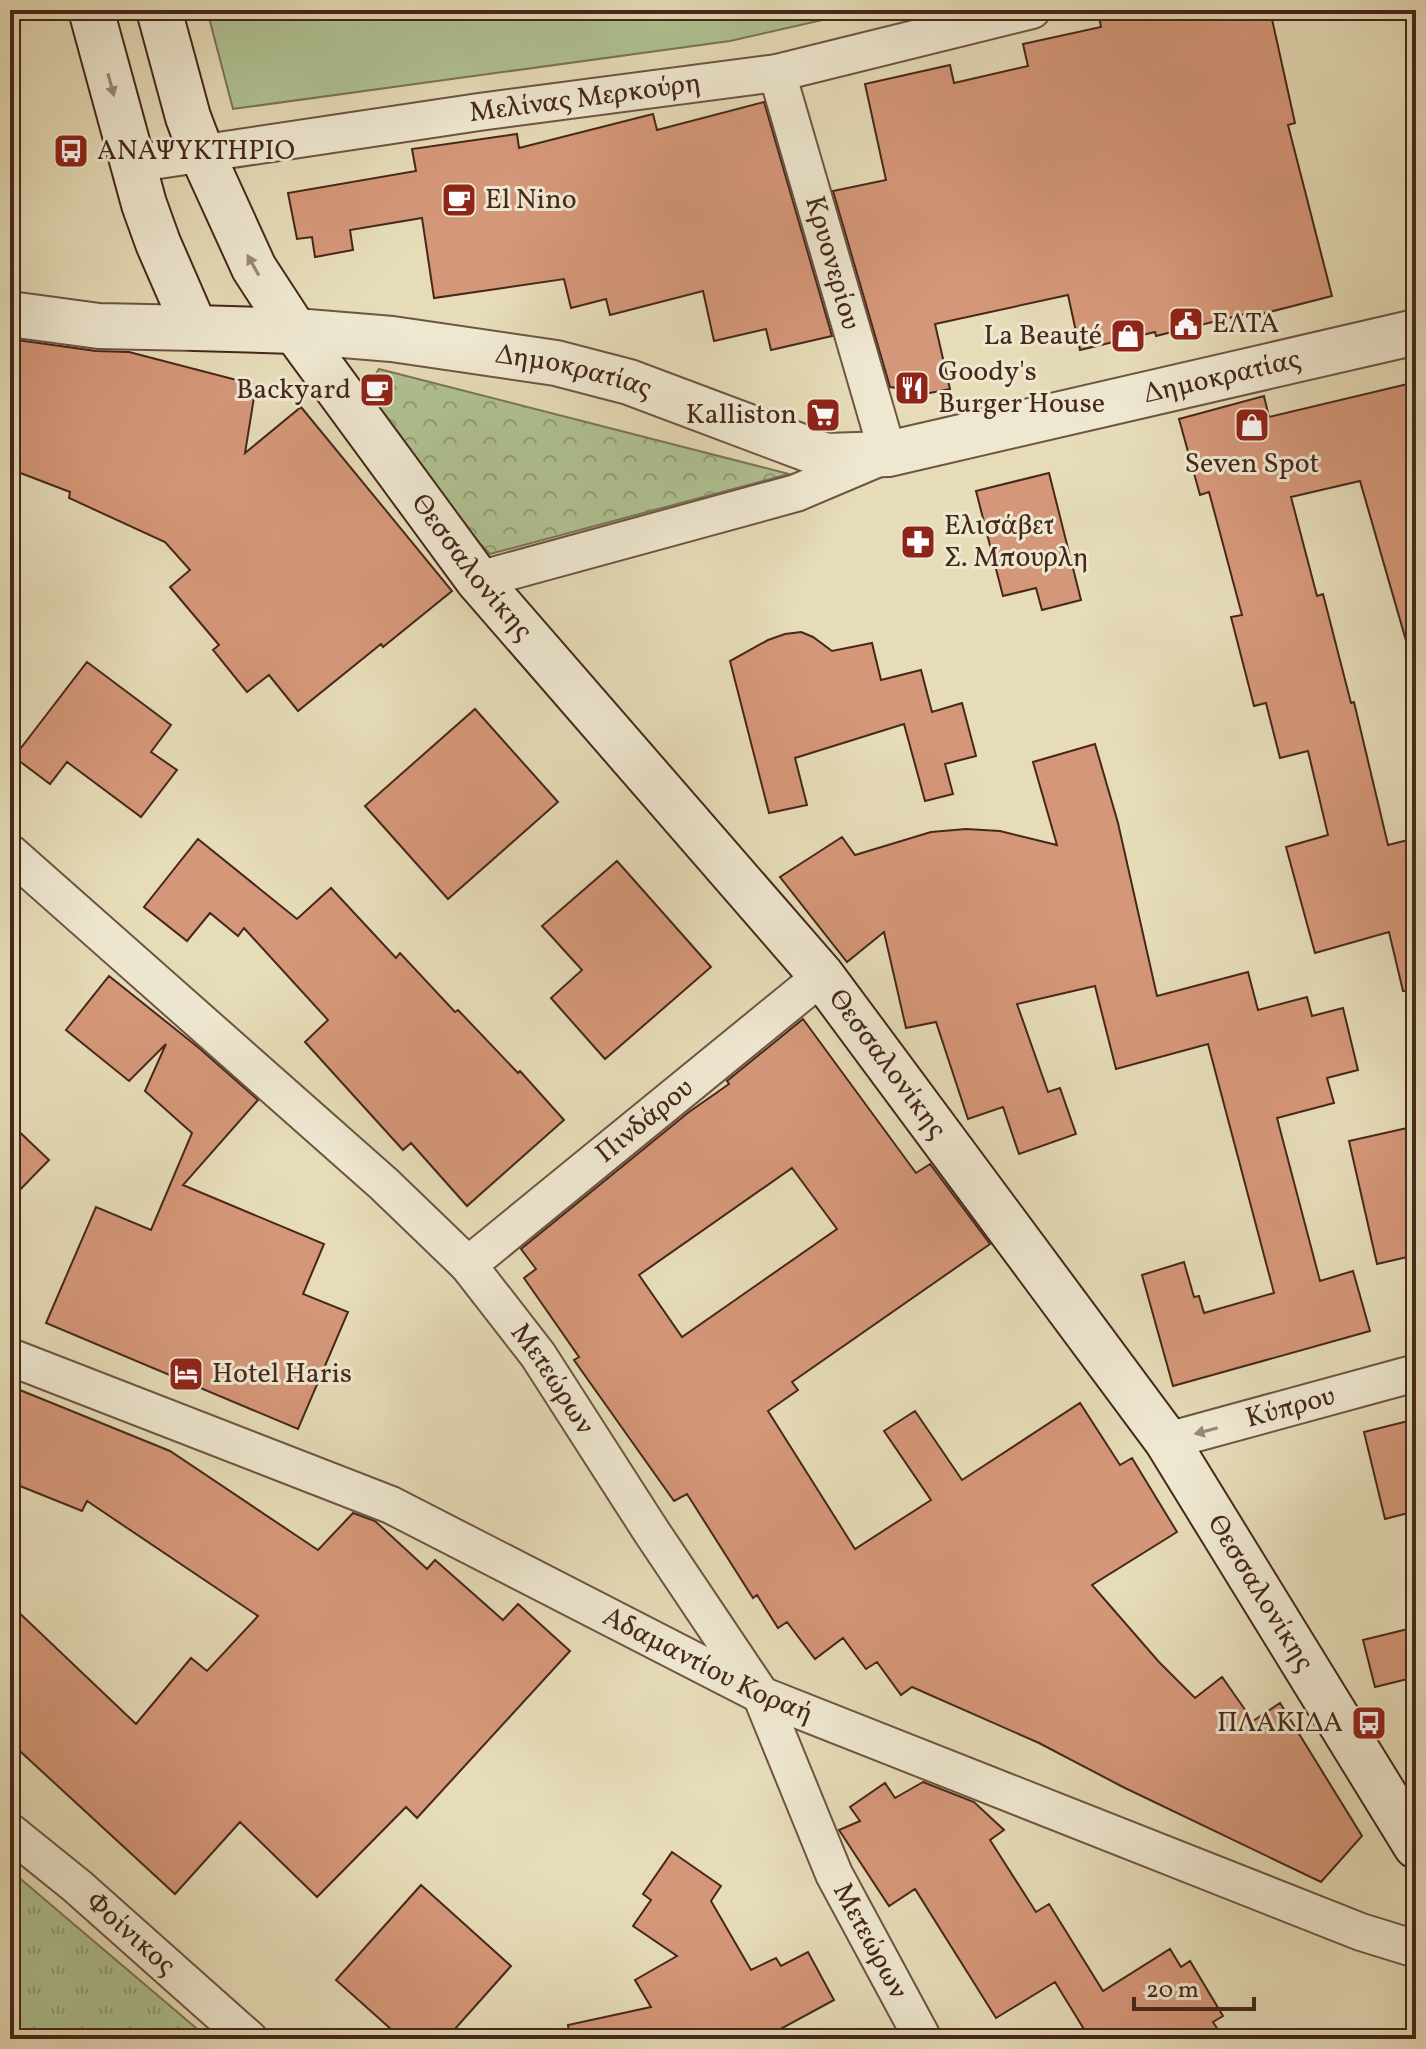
<svg xmlns="http://www.w3.org/2000/svg" width="1426" height="2049" viewBox="0 0 1426 2049" font-family="Vollkorn,serif">
	<style>
		.grass { fill: url(#grass-tufts); stroke: #7b7457; stroke-width: 2 }
		.forest { fill: url(#forest-crowns); stroke: #7b7457; stroke-width: 2 }
		.pitch { fill: #b0c293; stroke: #7b7457; stroke-width: 2 }
		.building { fill: #d59779; stroke: #46271b; stroke-width: 2; fill-rule: evenodd }
		.lines { fill: none; stroke-linecap: round; stroke-linejoin: round }
		.minor-casing { stroke: #6e5442; stroke-width: 40 }
		.tertiary-casing { stroke: #6e5442; stroke-width: 48 }
		.secondary-casing { stroke: #46271b; stroke-width: 48 }
		.minor { stroke: #efe8d1; stroke-width: 36 }
		.tertiary { stroke: #efe8d1; stroke-width: 44 }
		.secondary { stroke: #efe8d1; stroke-width: 44 }
		.oneway { fill: #9a8876 }
		.labels { text-anchor: middle; dominant-baseline: central; stroke-width: 6; stroke-linejoin: round; paint-order: stroke }
		.street-label { font-size: 28px; fill: #46271b; stroke: #efe8d1 }
		.poi-label { font-size: 28px; fill: #46271b; stroke: #efe8d1; text-anchor: start }
	</style>
	<defs>
		<pattern id="grass-tufts" width="24" height="20" patternUnits="userSpaceOnUse" patternTransform="scale(2)"><rect width="24" height="20" fill="#b0c293"/><path d="M3 7l-1-3M5 7V3M7 7l1-3M15 17l-1-3M17 17v-4M19 17l1-3" fill="none" stroke="#919e77"/></pattern>
		<pattern id="forest-crowns" width="20" height="18" patternUnits="userSpaceOnUse" patternTransform="scale(2)"><rect width="20" height="18" fill="#b0c293"/><path d="M2 6a3 3 0 1 1 6 0M12 15a3 3 0 1 1 6 0" fill="none" stroke="#919e77"/></pattern>
	</defs>
	<rect width="100%" height="100%" fill="#e6dcb8"/>
	<filter id="stains"><feTurbulence type="fractalNoise" baseFrequency=".0025" numOctaves="4"/><feColorMatrix values="0 0 0 0 .2 0 0 0 0 .09 0 0 0 0 .02 0 0 0 .5 -.17"/></filter>
	<radialGradient id="worn" r=".72"><stop offset=".6" stop-color="#630" stop-opacity="0"/><stop offset="1" stop-color="#630" stop-opacity=".3"/></radialGradient>
	<path class="grass" d="M10 1870 209 2039H10Z"/>
	<path class="forest" d="M379 369 789 474 490 554 352 411Z"/>
	<path class="pitch" d="M207 10H866L730 41 233 109Z"/>
	<path class="building" d="M1126 10H1270L1295 123 1288 125 1332 296 1250 317 1249 313 1156 336 1155 332 1080 350 1068 295 935 324 950 389 930 393 890 387 833 191 886 180 865 84 950 65 954 83 1028 66 1023 44 1101 27 1099 16Z
		M764 102 832 336 771 350 766 329 714 341 703 291 610 315 606 299 571 308 564 279 434 298 422 218 350 230 353 250 315 257 312 237 297 239 288 193 416 171 412 149 517 134 519 148 653 114 657 130Z
		M10 339 96 351 129 352 256 385 245 453 301 407 452 591 383 647 381 644 298 711 269 675 247 692 213 650 219 645 170 587 190 570 165 542 69 498 70 492 10 469Z
		M1416 382V642L1407 644 1360 481 1291 497 1317 596 1323 594 1351 703 1354 702 1388 845 1416 838V990L1403 991 1389 932 1315 953 1286 847 1328 835 1308 751 1280 758 1266 703 1254 706 1231 617 1242 615 1209 492 1200 495 1179 419 1264 396 1269 417Z
		M1049 473 1081 600 1042 610 1036 588 1003 596 976 491Z
		M801 632 813 637 832 651 872 643 881 680 921 670 932 712 962 703 976 756 945 764 953 794 925 801 904 724 795 758 807 805 769 813 730 661 768 640 785 634Z
		M87 662 171 725 151 752 177 770 141 817 67 762 50 784 14 757Z
		M475 709 558 802 448 899 365 806Z
		M1095 744 1118 823 1157 996 1248 972 1258 1010 1307 997 1312 1016 1343 1008 1358 1070 1327 1078 1334 1103 1277 1118 1320 1281 1353 1271 1370 1331 1173 1386 1142 1275 1184 1262 1194 1297 1199 1296 1204 1313 1274 1293 1208 1044 1116 1069 1095 986 1017 1004 1048 1092 1060 1088 1076 1134 1019 1154 1003 1107 968 1119 936 1022 906 1028 884 932 847 962 780 877 842 837 855 855 931 832 966 829 1000 831 1057 845 1033 762Z
		M198 839 297 919 331 888 396 958 400 953 455 1012 458 1010 518 1073 520 1071 564 1120 467 1206 411 1143 403 1150 305 1042 328 1020 244 928 238 936 210 913 187 941 144 907Z
		M617 861 711 967 605 1059 551 998 582 970 542 926Z
		M109 976 199 1048 258 1100 183 1185 324 1244 303 1294 348 1312 298 1429 46 1323 96 1207 151 1230 192 1133 145 1091 166 1044 129 1081 66 1030Z
		M803 1019 916 1173 930 1164 990 1244 792 1382 798 1390 768 1411 855 1549 931 1500 884 1431 915 1411 962 1480 1080 1403 1120 1465 1132 1458 1177 1532 1092 1585 1159 1662 1195 1698 1222 1677 1253 1721 1280 1703 1362 1836 1321 1882 1123 1787 1039 1743 912 1687 901 1695 877 1662 866 1669 843 1638 815 1659 787 1622 778 1628 757 1595 753 1598 687 1494 674 1501 574 1360 579 1357 524 1278 536 1269 521 1249 689 1112 729 1084 727 1081ZM792 1168 837 1229 682 1337 639 1275Z
		M10 1123 49 1160 10 1200Z
		M1416 1126V1255L1377 1264 1349 1141Z
		M10 1386 170 1451 318 1550 353 1513 375 1521 427 1569 435 1560 503 1620 518 1604 570 1651 417 1818 406 1807 317 1897 240 1822 175 1894 10 1742V1604L136 1724 191 1658 207 1671 258 1616 87 1501 82 1511 10 1482Z
		M1416 1419V1511L1385 1519 1364 1432Z
		M1416 1627V1677L1375 1687 1363 1640Z
		M923 1782 974 1802 1004 1830 990 1840 1036 1912 1049 1904 1103 1991 1170 1949 1181 1967 1190 1961 1223 2016 1213 2022 1224 2039H1090L1055 1982 996 2018 915 1889 889 1906 839 1830 860 1821 850 1807 885 1783 895 1798Z
		M672 1852 721 1886 711 1901 751 1970 776 1958 781 1966 808 1952 834 2000 762 2039H570L568 2025 651 2007 635 1980 677 1956 633 1926 651 1900 643 1894Z
		M421 1885 511 1966 446 2039H402L336 1980Z"/>
	<g class="lines">
		<defs>
			<g id="minor">
				<path id="s1" d="M132 164 479 112 777 73 1032 10"/>
				<path d="M478 580 796 493 888 454 777 73"/>
				<path id="s2" d="M10 853 384 1184 468 1265 538 1355 651 1531 761 1695 834 1874 923 2039"/>
				<path id="s3" d="M468 1265 822 976"/>
				<path id="s4" d="M10 1357 391 1505 761 1695 1361 1932 1416 1949"/>
				<path id="s5" d="M1167 1441 1416 1373"/>
				<path id="s6" d="M10 1832 77 1886 249 2039"/>
			</g>
			<g id="tertiary">
				<path d="M10 314 99 326 195 328"/>
				<path id="s7" d="M295 331 392 339 556 363 629 382 826 456 888 454 1416 332"/>
			</g>
			<g id="secondary">
				<path d="M91 10 144 204 158 243 195 328 295 331"/>
				<path id="s8" d="M159 10 188 117 202 154 254 268 295 331 478 580 822 976 1167 1441 1416 1846"/>
			</g>
		</defs>
		<use href="#minor" class="minor-casing"/>
		<use href="#tertiary" class="tertiary-casing"/>
		<use href="#secondary" class="secondary-casing"/>
		<use href="#minor" class="minor"/>
		<use href="#tertiary" class="tertiary"/>
		<use href="#secondary" class="secondary"/>
	</g>
	<defs><path id="oneway-solid" d="M-6-.8H1V-3.2L6.5 0L1 3.2V.8H-6Z" transform="scale(2)"/></defs>
	<g class="oneway">
		<use href="#oneway-solid" transform="translate(111 85) rotate(75)"/>
		<use href="#oneway-solid" transform="translate(253 265) rotate(-119)"/>
		<use href="#oneway-solid" transform="translate(1206 1431) rotate(165)"/>
	</g>
	<defs>
		<symbol id="bus-square" viewBox="-11 -11 22 22"><rect x="-9" y="-9" width="18" height="18" rx="4" fill="#8f2418" stroke="#efe8d1"/><path d="M-5-6H5V4H4V6H2V4H-2V6H-4V4H-5ZM-3.5-4V0h7V-4ZM-3.5 1.2v1.5H-2V1.2ZM2 1.2v1.5H3.5V1.2Z" fill="#fff"/></symbol>
		<symbol id="cafe-square" viewBox="-11 -11 22 22"><rect x="-9" y="-9" width="18" height="18" rx="4" fill="#8f2418" stroke="#efe8d1"/><path d="M-5.5-4.5H6V0H3Q3 3.5 0 3.5H-2.5Q-5.5 3.5-5.5 0ZM3-3.2v2h1.7v-2ZM-6 4.5H4V6H-6Z" fill="#fff"/></symbol>
		<symbol id="civic-square" viewBox="-11 -11 22 22"><rect x="-9" y="-9" width="18" height="18" rx="4" fill="#8f2418" stroke="#efe8d1"/><path d="M-.6-6.5H3V-4.5H.6V-3L4-1V1h2V6H-6V1h2V-1L-.6-3ZM-1.2 2.5V6h2.4V2.5Z" fill="#fff"/></symbol>
		<symbol id="shop-square" viewBox="-11 -11 22 22"><rect x="-9" y="-9" width="18" height="18" rx="4" fill="#8f2418" stroke="#efe8d1"/><path d="M-5-2.5h2.3a2.7 3.5 0 0 1 5.4 0H5L5.5 6h-11ZM-1.5-2.5h3a1.5 2.3 0 0 0-3 0Z" fill="#fff"/></symbol>
		<symbol id="restaurant-square" viewBox="-11 -11 22 22"><rect x="-9" y="-9" width="18" height="18" rx="4" fill="#8f2418" stroke="#efe8d1"/><path d="M-5-6h1v4h1v-4h1v4h1v-4h1v5L-1.5 .5V6h-2V.5L-5-1ZM5-6V6H3V1.5H1.5Q1.5-4 5-6Z" fill="#fff"/></symbol>
		<symbol id="supermarket-square" viewBox="-11 -11 22 22"><rect x="-9" y="-9" width="18" height="18" rx="4" fill="#8f2418" stroke="#efe8d1"/><path d="M-6-5.5h2.5l.6 2H6L4.5 2H-2.5L-4.4-4H-6ZM-1.5 3.2a1.3 1.3 0 1 0 .1 0ZM3 3.2a1.3 1.3 0 1 0 .1 0Z" fill="#fff"/></symbol>
		<symbol id="pharmacy-square" viewBox="-11 -11 22 22"><rect x="-9" y="-9" width="18" height="18" rx="4" fill="#8f2418" stroke="#efe8d1"/><path d="M-2-6h4v4h4v4h-4v4h-4v-4h-4v-4h4Z" fill="#fff"/></symbol>
		<symbol id="hotel-square" viewBox="-11 -11 22 22"><rect x="-9" y="-9" width="18" height="18" rx="4" fill="#8f2418" stroke="#efe8d1"/><path d="M-6-4.5h1.5V1H6V5H4.5V3h-9V5H-6ZM-4 0a1.8 1.8 0 1 1 3.6 0ZM.5 0V-2.5h3Q6-2.5 6 0Z" fill="#fff"/></symbol>
	</defs>
	<g fill-rule="evenodd">
		<use href="#bus-square" x="51" y="131" width="40" height="40"/>
		<use href="#cafe-square" x="439" y="180" width="40" height="40"/>
		<use href="#civic-square" x="1166" y="304" width="40" height="40"/>
		<use href="#shop-square" x="1108" y="316" width="40" height="40"/>
		<use href="#restaurant-square" x="892" y="368" width="40" height="40"/>
		<use href="#cafe-square" x="357" y="370" width="40" height="40"/>
		<use href="#supermarket-square" x="803" y="395" width="40" height="40"/>
		<use href="#shop-square" x="1232" y="405" width="40" height="40"/>
		<use href="#pharmacy-square" x="898" y="522" width="40" height="40"/>
		<use href="#hotel-square" x="166" y="1354" width="40" height="40"/>
		<use href="#bus-square" x="1349" y="1703" width="40" height="40"/>
	</g>
	<g class="labels">
		<g class="street-label">
			<text stroke="none"><textPath href="#s1" startOffset="458">Μελίνας Μερκούρη</textPath></text>
			<text transform="translate(832 263) rotate(74)">Κρυονερίου</text>
			<text stroke="none"><textPath href="#s7" startOffset="282">Δημοκρατίας</textPath></text>
			<text stroke="none"><textPath href="#s7" startOffset="954">Δημοκρατίας</textPath></text>
			<text stroke="none"><textPath href="#s8" startOffset="646">Θεσσαλονίκης</textPath></text>
			<text stroke="none"><textPath href="#s8" startOffset="1294">Θεσσαλονίκης</textPath></text>
			<text stroke="none"><textPath href="#s3" startOffset="228">Πινδάρου</textPath></text>
			<text stroke="none"><textPath href="#s2" startOffset="758">Μετεώρων</textPath></text>
			<text stroke="none"><textPath href="#s5" startOffset="128">Κύπρου</textPath></text>
			<text stroke="none"><textPath href="#s8" startOffset="1942">Θεσσαλονίκης</textPath></text>
			<text stroke="none"><textPath href="#s4" startOffset="764">Αδαμαντίου Κοραή</textPath></text>
			<text stroke="none"><textPath href="#s6" startOffset="158">Φοίνικος</textPath></text>
			<text stroke="none"><textPath href="#s2" startOffset="1406">Μετεώρων</textPath></text>
		</g>
		<g class="poi-label">
			<text x="97" y="151">ΑΝΑΨΥΚΤΗΡΙΟ</text>
			<text x="485" y="200">El Nino</text>
			<text x="1212" y="324">ΕΛΤΑ</text>
			<text x="1102" y="336" text-anchor="end">La Beauté</text>
			<text x="938" y="372">Goody's<tspan x="938" dy="32">Burger House</tspan></text>
			<text x="351" y="390" text-anchor="end">Backyard</text>
			<text x="797" y="415" text-anchor="end">Kalliston</text>
			<text x="1252" y="464" text-anchor="middle">Seven Spot</text>
			<text x="944" y="526">Ελισάβετ<tspan x="944" dy="32">Σ. Μπουρλη</tspan></text>
			<text x="212" y="1374">Hotel Haris</text>
			<text x="1343" y="1723" text-anchor="end">ΠΛΑΚΙΔΑ</text>
		</g>
	</g>
	<rect width="1426" height="2049" fill="none" stroke="#e6dcb8" stroke-width="40"/>
	<rect x="12" y="12" width="1402" height="2025" fill="none" stroke="#46271b" stroke-width="4"/>
	<rect x="20" y="20" width="1386" height="2009" fill="none" stroke="#46271b" stroke-width="2"/>
	<path d="M1134 1997v12h120v-12" fill="none" stroke="#46271b" stroke-width="4"/>
	<text x="1146" y="1997" font-size="24" fill="#46271b" stroke="#efe8d1" stroke-width="6" paint-order="stroke">20 m</text>
	<rect width="100%" height="100%" filter="url(#stains)"/>
	<rect width="100%" height="100%" fill="url(#worn)"/>
</svg>
